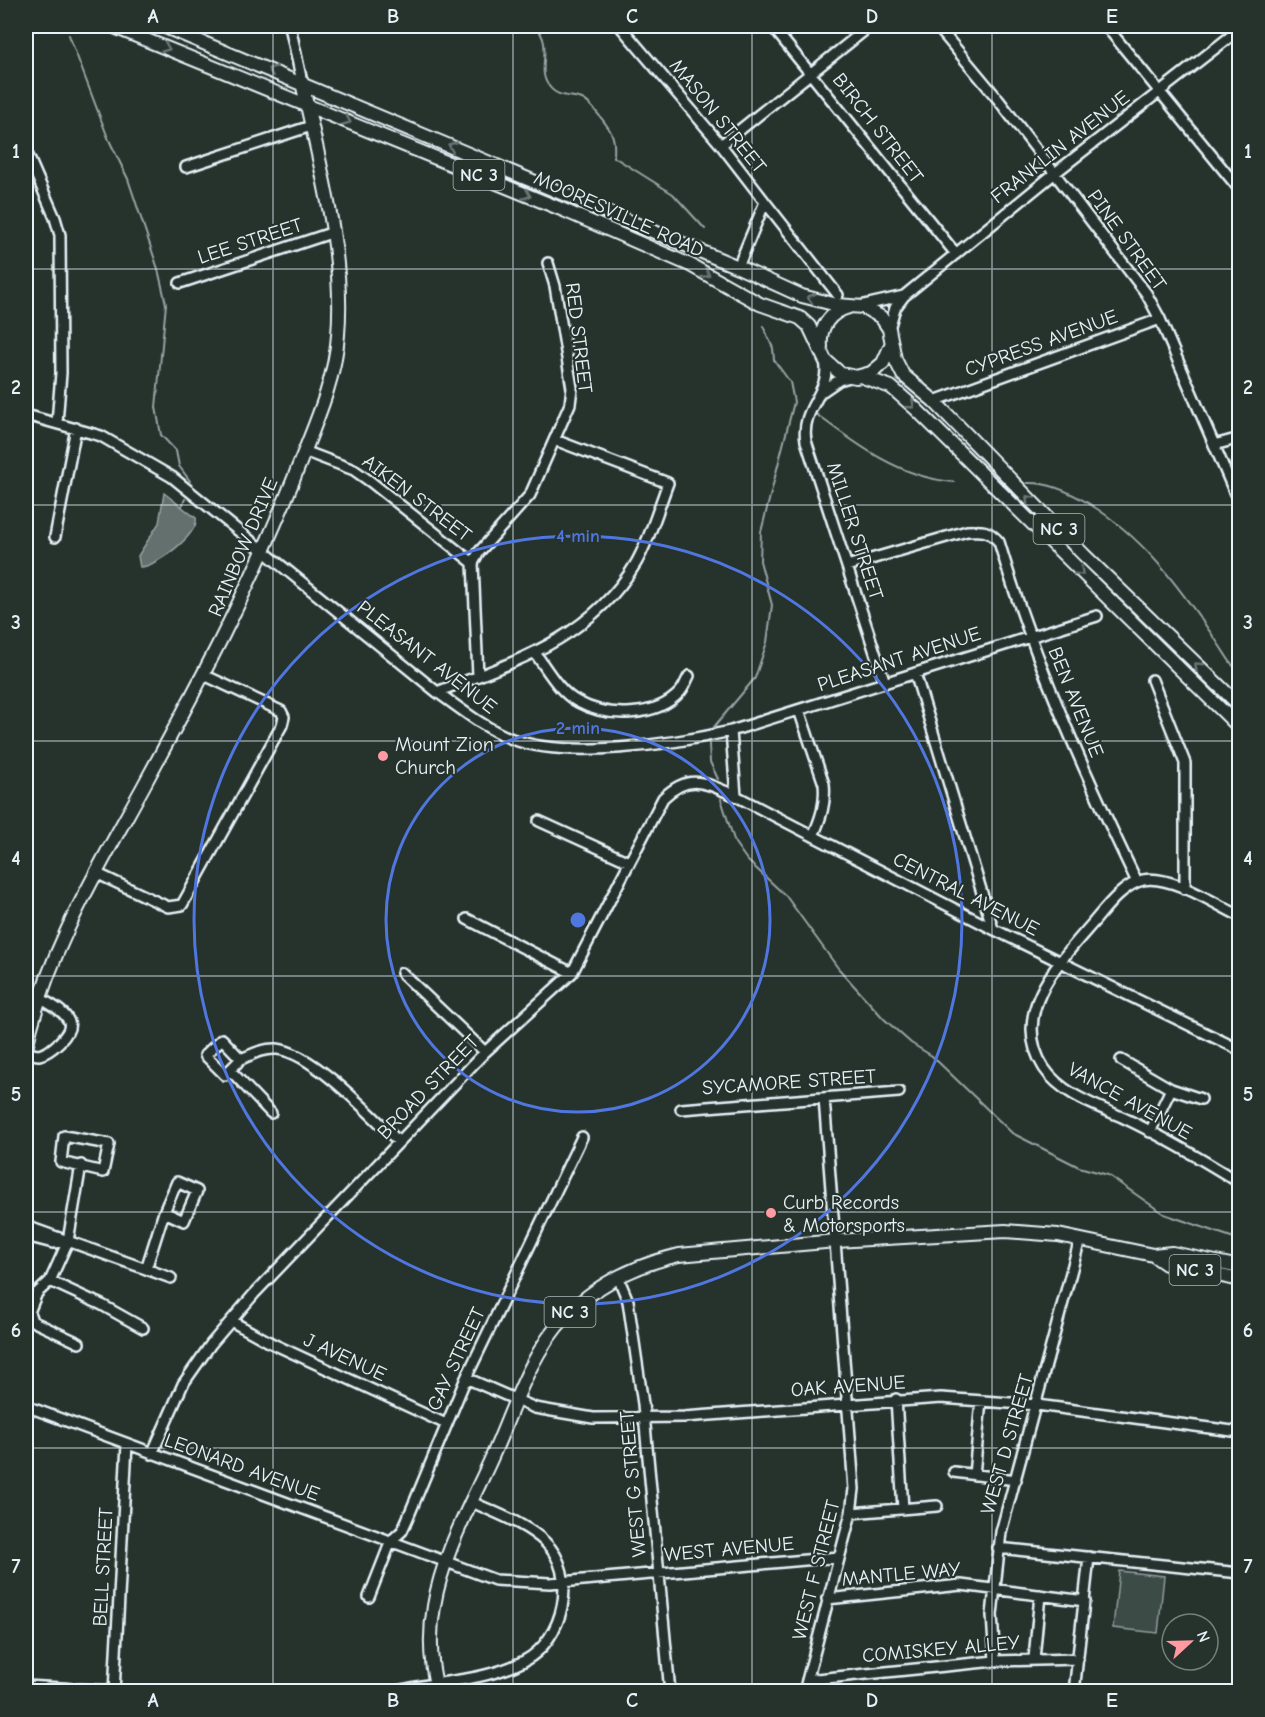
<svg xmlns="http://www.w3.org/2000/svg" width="1265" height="1717" viewBox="0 0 1265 1717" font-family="'Comic Neue',sans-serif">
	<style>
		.green { fill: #3e4b47; stroke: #939ea0; stroke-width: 1.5 }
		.water { fill: #636f6d; stroke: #98a3a5; stroke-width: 1.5 }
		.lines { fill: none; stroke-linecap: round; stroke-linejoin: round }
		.stream { stroke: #98a3a5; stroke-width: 2 }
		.minor-casing { stroke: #e8f1f8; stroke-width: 14 }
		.major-casing { stroke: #e8f1f8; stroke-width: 16 }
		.minor { stroke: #26332d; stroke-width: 9 }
		.major { stroke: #26332d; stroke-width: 12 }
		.oneway { stroke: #6a7674 }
		.grid { fill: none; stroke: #e8f1f8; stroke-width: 1.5; stroke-opacity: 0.55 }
		.ring { fill: none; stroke: #5077e0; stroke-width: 3 }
		.poi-dot { fill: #ff9aa2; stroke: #26332d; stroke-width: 2 }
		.labels { text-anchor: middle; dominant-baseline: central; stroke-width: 4.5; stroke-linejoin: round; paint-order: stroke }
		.shield { fill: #26332d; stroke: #aeb8bb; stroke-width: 1.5 }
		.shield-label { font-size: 18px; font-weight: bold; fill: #e8f1f8 }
		.street-label { font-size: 20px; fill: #e8f1f8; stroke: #26332d }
		.poi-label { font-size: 20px; fill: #e8f1f8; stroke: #26332d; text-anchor: start }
		.centre { fill: #5077e0; stroke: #26332d; stroke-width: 3 }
		.ring-label { font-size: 18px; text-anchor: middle; font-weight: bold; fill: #5077e0; stroke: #26332d; stroke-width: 4.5; stroke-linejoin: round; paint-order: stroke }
		.neatline { fill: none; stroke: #e8f1f8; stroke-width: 2 }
		.grid-label { font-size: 20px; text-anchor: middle; font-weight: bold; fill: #e8f1f8 }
	</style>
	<rect width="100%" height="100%" fill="#26332d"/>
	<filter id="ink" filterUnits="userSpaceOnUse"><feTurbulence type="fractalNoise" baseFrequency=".0167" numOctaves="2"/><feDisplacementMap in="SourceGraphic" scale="12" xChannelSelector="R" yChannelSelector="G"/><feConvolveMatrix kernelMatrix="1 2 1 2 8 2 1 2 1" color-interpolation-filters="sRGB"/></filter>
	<g filter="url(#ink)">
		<path class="green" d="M1119 1571 1164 1576 1158 1633 1113 1628Z"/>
		<path class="water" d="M164 493 196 518C200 534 154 568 140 567L138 556 159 523Z"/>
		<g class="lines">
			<path class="stream" d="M535 26C555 46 535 69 549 86 557 98 571 95 582 99 590 102 612 130 613 138 615 144 614 151 614 157L673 194 705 229
				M69 35 108 138 128 179 158 269 166 304 156 407 161 435 176 451 179 466 190 481
				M816 414C857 445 901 478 954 482
				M1027 483C1049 482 1070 492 1088 503 1143 537 1176 583 1213 636 1222 648 1229 663 1240 674
				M182 506 185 499
				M714 727 755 678 767 642 772 605 760 561 761 532 794 402 790 382 774 360 773 348 763 326
				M709 744 710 762 718 779
				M721 799 735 843 747 860 786 896 838 968 884 1019 911 1043 932 1056 1012 1133 1079 1167 1108 1175 1164 1214 1240 1240"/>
			<defs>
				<path id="minor" d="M290 26 302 82
					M620 26 721 145 765 202 738 267
					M772 26 956 254
					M937 26 997 98 1146 293 1160 319 1240 505
					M1106 26 1240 190
					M721 145 870 26
					M26 151 55 218 60 235 61 373 57 423
					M186 167 311 126
					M765 202 838 295
					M180 283 331 233
					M860 306 904 296
					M889 329 895 308 904 296 1055 173 1240 29
					M825 360C832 394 800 406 806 441L885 683
					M823 391 839 380 850 377
					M934 401 1160 319
					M26 415 101 436 172 477 437 692C461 709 484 728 512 739 568 760 673 744 731 731L1097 616
					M1214 445 1240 438
					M304 451 354 470 371 482 473 563
					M55 537 76 428
					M847 566 967 531C983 530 989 530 999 542 1034 660 1084 772 1137 882
					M535 653C547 669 559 692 578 702 607 718 656 718 680 692 684 688 686 681 689 676
					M915 673 993 929
					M478 676 473 563 479 552 530 495 570 404 572 388 555 286 548 263
					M1152 680 1185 763V889
					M437 692C514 662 591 639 636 563 650 539 658 509 668 483L555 440
					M799 710 824 784C826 803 821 818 813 836
					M731 731 736 796 993 929 1240 1050
					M539 821 629 862
					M96 873 168 907 182 905 282 725 284 717 281 711 204 675
					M1240 916C1215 904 1170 874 1143 880 1122 885 1105 909 1092 924 1058 963 1009 1014 1044 1068 1061 1094 1097 1106 1124 1118 1164 1137 1203 1160 1240 1183
					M467 919 572 973
					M402 973 485 1052
					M26 1051C30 1053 34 1055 39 1055 50 1053 73 1033 69 1022 65 1011 49 1004 40 998
					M241 1059C253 1054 264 1048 277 1049 312 1052 373 1117 399 1142
					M1121 1060 1171 1089 1150 1132
					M230 1070 241 1059 222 1039 205 1055 225 1075 230 1070 271 1113
					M1171 1089 1201 1099
					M681 1109 899 1092
					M64 1136 109 1144 103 1172 61 1162Z
					M177 1182 197 1191 184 1221 164 1212Z
					M26 1226 171 1278
					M26 1236 53 1243 66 1242
					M146 1269 164 1212
					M618 1277 628 1301 643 1404 670 1692
					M50 1281 102 1305 143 1328
					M231 1321 271 1343 446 1424
					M79 1343 32 1321 29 1312 37 1293 50 1281 68 1241 81 1165
					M466 1378 535 1408 593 1418 684 1417 941 1398 1037 1405 1240 1432
					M896 1399 903 1509
					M26 1406 495 1580 550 1583 839 1557
					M152 1454 183 1384 211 1344 254 1294 485 1052 572 973 663 798C690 772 705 783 736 796
					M954 1472 1016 1480
					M974 1475 981 1401
					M851 1513 937 1506
					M998 1548 1240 1573
					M369 1597 391 1541 402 1531 407 1520 466 1378 582 1137
					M827 1599 961 1585 1085 1601
					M1034 1659 1040 1595
					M995 1661 992 1615 1001 1532 1080 1239
					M807 1680 995 1661 1078 1659
					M26 1686 114 1691
					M114 1692 127 1444
					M394 1692C437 1680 484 1682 524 1661 564 1640 579 1574 545 1542 525 1523 495 1513 472 1502
					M804 1692 851 1513 854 1489 824 1098
					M1074 1692 1089 1557"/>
				<path id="major" d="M112 26 561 209 690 265 760 304 800 318 809 326 825 360 841 374 856 377 871 373 883 363 891 345
					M163 26 738 267 802 296 837 305 863 307 881 317 889 329 895 359 903 375 934 401 1084 555 1240 706
					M821 347C819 327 830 312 849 307
					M863 377 891 387 916 409 1240 728
					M26 1048C46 955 97 871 143 787 199 684 250 588 294 478 311 433 335 384 338 335 345 251 319 163 302 82
					M1153 1255 1166 1264 1240 1280
					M438 1692C430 1664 429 1634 434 1606 442 1555 471 1504 492 1457 513 1410 529 1355 565 1317 596 1284 636 1265 679 1255L836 1241 1005 1231 1058 1235 1153 1255 1172 1253 1240 1267"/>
			</defs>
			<use href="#minor" class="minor-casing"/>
			<use href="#major" class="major-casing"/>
			<use href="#minor" class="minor"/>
			<use href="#major" class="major"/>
		</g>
		<defs><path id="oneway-chevron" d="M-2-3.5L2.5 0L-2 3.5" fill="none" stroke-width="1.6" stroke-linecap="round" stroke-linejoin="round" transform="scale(1.5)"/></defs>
		<g class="oneway">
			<use href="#oneway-chevron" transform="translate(166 48) rotate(22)"/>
			<use href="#oneway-chevron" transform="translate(272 70) rotate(-158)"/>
			<use href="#oneway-chevron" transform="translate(347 121) rotate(22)"/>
			<use href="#oneway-chevron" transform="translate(452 146) rotate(-157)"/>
			<use href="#oneway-chevron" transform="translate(527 195) rotate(23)"/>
			<use href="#oneway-chevron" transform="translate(706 274) rotate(29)"/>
			<use href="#oneway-chevron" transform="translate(811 298) rotate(-163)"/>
			<use href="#oneway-chevron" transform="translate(911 405) rotate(42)"/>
			<use href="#oneway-chevron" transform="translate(1029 499) rotate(-134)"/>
			<use href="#oneway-chevron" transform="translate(1080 572) rotate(45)"/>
			<use href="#oneway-chevron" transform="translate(1198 666) rotate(-136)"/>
		</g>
	</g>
	<path class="grid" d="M273 26V1692M513 26V1692M752 26V1692M992 26V1692M26 269H1240M26 505H1240M26 741H1240M26 976H1240M26 1212H1240M26 1448H1240"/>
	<g class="ring">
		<circle cx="578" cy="920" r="192"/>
		<circle cx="578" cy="920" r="384"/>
	</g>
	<g class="poi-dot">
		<circle cx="383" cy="756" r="6"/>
		<circle cx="771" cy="1213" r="6"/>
	</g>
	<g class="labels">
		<g class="shield">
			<rect x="453.5" y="160" width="51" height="30" rx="4.5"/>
			<rect x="1033.5" y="514" width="51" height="30" rx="4.5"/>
			<rect x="1169.5" y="1255" width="51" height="30" rx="4.5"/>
			<rect x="544.5" y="1297" width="51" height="30" rx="4.5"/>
		</g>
		<g class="shield-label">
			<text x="479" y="175">NC 3</text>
			<text x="1059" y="529">NC 3</text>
			<text x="1195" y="1270">NC 3</text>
			<text x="570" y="1312">NC 3</text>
		</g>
		<g class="street-label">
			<text transform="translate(718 116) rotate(51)">MASON STREET</text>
			<text transform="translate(878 128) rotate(52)">BIRCH STREET</text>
			<text transform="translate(1060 147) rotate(-38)">FRANKLIN AVENUE</text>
			<text transform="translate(619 214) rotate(24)">MOORESVILLE ROAD</text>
			<text transform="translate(1127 240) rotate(54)">PINE STREET</text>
			<text transform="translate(250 241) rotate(-18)">LEE STREET</text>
			<text transform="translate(579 338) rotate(83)">RED STREET</text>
			<text transform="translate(1041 343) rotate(-20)">CYPRESS AVENUE</text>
			<text transform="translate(417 498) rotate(37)">AIKEN STREET</text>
			<text transform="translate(855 531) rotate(72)">MILLER STREET</text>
			<text transform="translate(243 547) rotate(-67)">RAINBOW DRIVE</text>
			<text transform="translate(427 657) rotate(38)">PLEASANT AVENUE</text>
			<text transform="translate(899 659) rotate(-18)">PLEASANT AVENUE</text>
			<text transform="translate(1076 702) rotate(68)">BEN AVENUE</text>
			<text transform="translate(966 894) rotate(27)">CENTRAL AVENUE</text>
			<text transform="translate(789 1082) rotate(-4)">SYCAMORE STREET</text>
			<text transform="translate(428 1087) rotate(-46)">BROAD STREET</text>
			<text transform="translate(1130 1101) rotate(29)">VANCE AVENUE</text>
			<text transform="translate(345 1357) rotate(25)">J AVENUE</text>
			<text transform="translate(456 1359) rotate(-65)">GAY STREET</text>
			<text transform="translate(848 1386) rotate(-4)">OAK AVENUE</text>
			<text transform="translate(1007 1444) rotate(-74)">WEST D STREET</text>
			<text transform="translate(242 1467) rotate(20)">LEONARD AVENUE</text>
			<text transform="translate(633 1484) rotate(-95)">WEST G STREET</text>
			<text transform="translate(729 1549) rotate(-5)">WEST AVENUE</text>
			<text transform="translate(103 1567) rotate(-87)">BELL STREET</text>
			<text transform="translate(816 1570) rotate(-76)">WEST F STREET</text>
			<text transform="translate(901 1574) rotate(-5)">MANTLE WAY</text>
			<text transform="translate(941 1649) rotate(-5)">COMISKEY ALLEY</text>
		</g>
		<g class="poi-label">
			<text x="395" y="744">Mount Zion<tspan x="395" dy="23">Church</tspan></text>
			<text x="783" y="1202">Curb Records<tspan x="783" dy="23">&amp; Motorsports</tspan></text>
		</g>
	</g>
	<circle cx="578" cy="920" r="9" class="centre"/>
	<g class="ring-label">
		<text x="578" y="542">4 min</text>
		<text x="578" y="734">2 min</text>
	</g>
	<rect width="1265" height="1717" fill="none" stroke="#26332d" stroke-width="66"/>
	<g transform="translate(1190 1642) rotate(68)"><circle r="28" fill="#26332d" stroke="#747f7e" stroke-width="1.5"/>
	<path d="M0-4.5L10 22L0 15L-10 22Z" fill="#ff9aa2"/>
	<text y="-9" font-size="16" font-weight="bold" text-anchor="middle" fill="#e8f1f8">N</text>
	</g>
	<rect x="33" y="33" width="1199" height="1651" class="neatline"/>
	<g class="grid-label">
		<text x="153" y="23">A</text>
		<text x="393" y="23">B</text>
		<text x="632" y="23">C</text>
		<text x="872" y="23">D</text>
		<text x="1112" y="23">E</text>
		<text x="16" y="158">1</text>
		<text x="1248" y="158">1</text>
		<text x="16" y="394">2</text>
		<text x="1248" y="394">2</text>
		<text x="16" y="629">3</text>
		<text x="1248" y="629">3</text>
		<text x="16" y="865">4</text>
		<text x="1248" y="865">4</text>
		<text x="16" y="1101">5</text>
		<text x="1248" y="1101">5</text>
		<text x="16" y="1337">6</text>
		<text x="1248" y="1337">6</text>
		<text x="16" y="1573">7</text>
		<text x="1248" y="1573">7</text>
		<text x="153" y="1707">A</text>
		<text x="393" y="1707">B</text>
		<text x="632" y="1707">C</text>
		<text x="872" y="1707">D</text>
		<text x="1112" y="1707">E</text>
	</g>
</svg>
